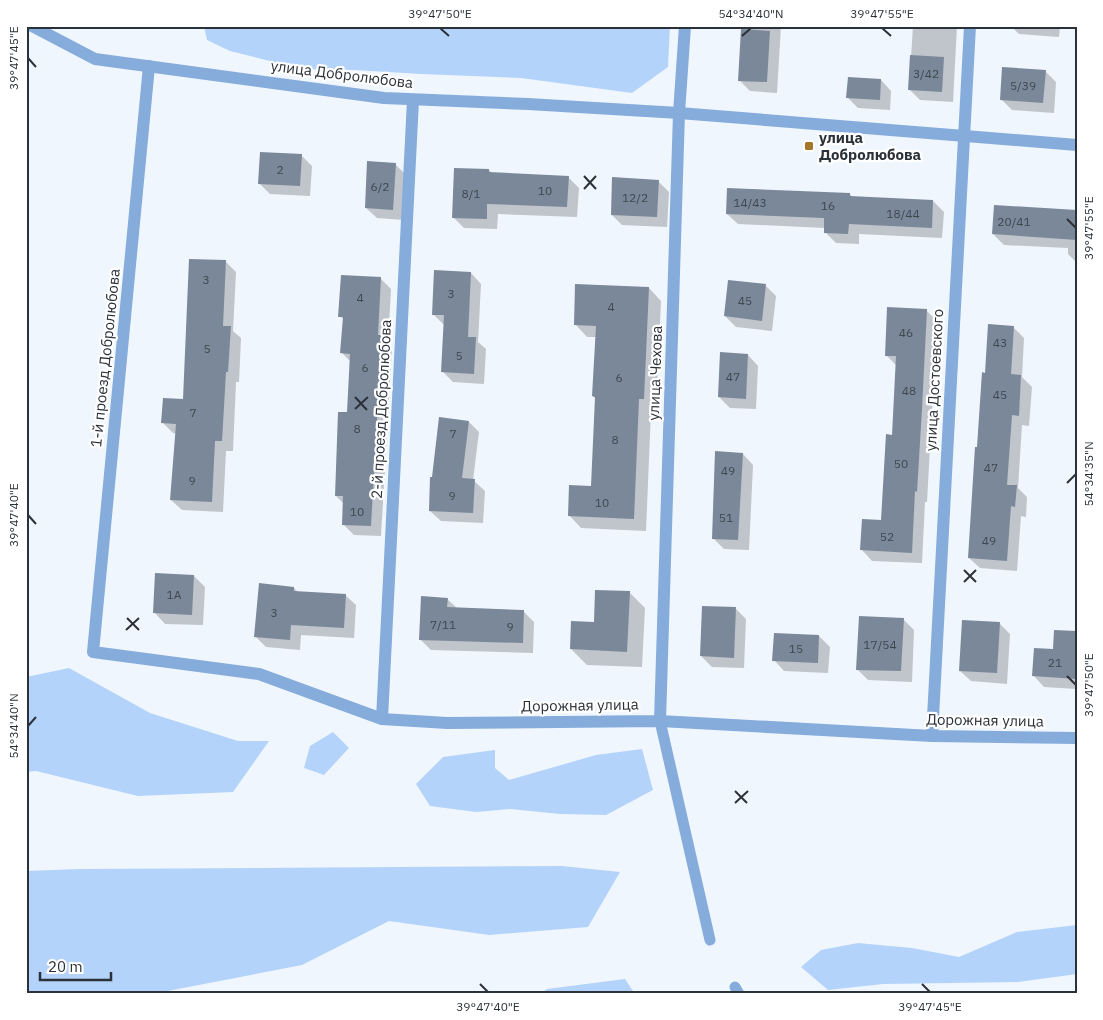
<svg xmlns="http://www.w3.org/2000/svg" width="1103" height="1020" viewBox="0 0 1103 1020" font-family="'IBM Plex Sans',sans-serif">
	<style>
		.green { fill: #b4d3fa }
		.shadow { fill: #0003 }
		.building { fill: #7a889a }
		.lines { fill: none; stroke-linecap: round; stroke-linejoin: round }
		.service { stroke: #86acdc; stroke-width: 11 }
		.minor { stroke: #86acdc; stroke-width: 12 }
		.tertiary { stroke: #86acdc; stroke-width: 12 }
		.ticks { fill: none; stroke: #2b3138; stroke-width: 2 }
		.poi-dot { fill: #a5752a; stroke: #fff; stroke-width: 2 }
		.labels { text-anchor: middle; dominant-baseline: central; stroke-width: 4.5; stroke-linejoin: round; paint-order: stroke }
		.number-label { font-size: 12px; fill: #3f4750 }
		.street-label { font-size: 15px; fill: #2b3138; stroke: #fff }
		.poi-label { font-size: 15px; font-weight: bold; fill: #2b3138; stroke: #fff; text-anchor: start }
		.neatline { fill: none; stroke: #2b3138; stroke-width: 2 }
		.ticks-label { font-size: 12px; text-anchor: middle; fill: #2b3138 }
	</style>
	<rect width="100%" height="100%" fill="#f0f6fe"/>
	<path class="green" d="M204 26H670L668 67 632 93 521 78 421 74 354 70 301 69 230 51 207 40Z
		M69 668 150 713 238 741H269L233 792 138 796 36 771 26 772V677Z
		M333 732 349 748 324 775 304 768 310 746Z
		M642 749 653 790 606 815 560 814 510 809 476 812 430 806 416 784 443 757 495 750V768L509 780 596 755Z
		M562 866 620 872 588 927 489 935 389 921 302 965 152 994H26V871L79 869Z
		M1077 925V974L1018 982 883 984 828 990 801 967 821 950 858 943 912 948 959 957 1017 932Z
		M625 979 635 994H540L547 989Z"/>
	<path class="shadow" d="M743 26H781L777 93 750 91 739 80Z
		M913 26H957L953 102 920 100 909 89Z
		M1011 26H1060L1059 37 1019 34Z
		M1045 71 1056 82 1054 113 1012 110 1001 99Z
		M881 80 891 91 890 110 858 108 848 98Z
		M301 155 312 166 310 196 270 194 259 183Z
		M395 164 406 175 404 220 377 218 366 208Z
		M489 170 492 173 568 177 579 188 577 217 498 214 497 229 464 228 453 217Z
		M658 181 669 192 667 227 622 225 612 215Z
		M850 194 853 198 933 201 944 212 942 238 859 234V244L836 243 825 232V228L738 224 727 214Z
		M1077 210V263L1068 254V248L1004 245 993 234Z
		M225 261 236 272 233 331 241 338 239 382H236L233 451H226L223 512 182 510 171 500 177 434 173 433 163 423 184 400Z
		M471 273 481 284 478 342 486 349 484 384 453 382 443 372 444 325 433 314Z
		M381 279 391 289 388 344 392 347 381 536 354 535 343 524 344 504 336 496 349 414 351 362 342 353 344 320 340 316Z
		M766 286 776 296 772 331 736 327 725 316Z
		M649 288 661 301 656 411H651L646 531 581 528 569 515 592 487 596 399 593 396 596 337H587L575 324Z
		M926 310 937 321 927 502H925L922 563 872 561 862 550 882 521 893 436 897 366 886 355Z
		M1013 327 1024 338 1022 377 1032 387 1029 426 1022 425 1018 488 1027 497 1026 517 1021 516 1017 571 980 568 969 558 986 374Z
		M748 355 758 366 756 409 730 408 719 397Z
		M469 422 479 432 473 480 485 491 483 523 441 521 430 511Z
		M743 454 753 465 749 550 724 549 713 538Z
		M194 576 205 587 203 625 165 624 155 613Z
		M294 588 299 593 345 595 356 605 354 638 301 635 300 650 266 647 255 636Z
		M629 592 645 608 642 667 587 665 571 649Z
		M447 599 458 609 523 611 534 622 533 653 431 650 420 639Z
		M736 609 746 619 744 668 712 667 701 656Z
		M903 619 914 630 912 682 868 680 857 669Z
		M1000 624 1010 634 1007 684 971 681 960 671Z
		M1077 632V689L1044 687 1034 676 1054 651Z
		M819 636 830 647 828 673 784 671 774 660Z"/>
	<path class="building" d="M741 29 770 31 767 82 738 81Z
		M910 55 944 57 942 92 908 90Z
		M1002 67 1046 70 1043 103 1000 100Z
		M848 77 881 79 880 100 846 98Z
		M260 152 302 154 300 186 258 184Z
		M367 161 396 163 393 210 365 208Z
		M454 168 489 169V172L569 176 567 207 487 204V219L452 218Z
		M612 177 659 180 657 217 611 215Z
		M727 188 850 193V196L933 200 932 228 849 224 848 234 824 233V218L726 214Z
		M994 205 1077 210V240L992 234Z
		M189 259 226 260 223 326H231L228 372H226L222 441H215L212 502 170 500 176 424 161 423 163 398 183 399Z
		M434 270 471 272 468 337H476L474 374 441 372 444 315H432Z
		M341 275 381 277 378 335H382L371 526 342 525 343 496H335L338 412H347L350 354 340 353 343 317H338Z
		M728 280 766 284 762 321 724 316Z
		M575 284 649 287 644 399H639L634 519 568 516 569 485 591 486 595 397 592 396 596 326 574 325Z
		M887 307 927 309 922 409 917 492 915 491 912 553 860 550 862 519 881 520 886 434 892 435 896 356H885Z
		M988 324 1014 326 1011 374 1021 375 1019 416 1012 415 1007 485H1017L1015 507 1011 506 1007 561 968 558 975 447H977L982 372 985 373Z
		M720 352 748 354 746 399 718 397Z
		M439 417 469 421 462 478 475 479 473 513 429 511 430 477H432Z
		M715 451 743 453 738 540 712 539Z
		M155 573 194 575 192 615 153 613Z
		M259 583 294 587V591L346 594 344 628 291 625 290 640 254 637Z
		M595 590 630 591 627 652 570 649 571 621 594 622Z
		M421 596 448 598 447 607 524 610 523 643 419 640Z
		M702 606 736 607 734 658 700 656Z
		M859 616 904 618 901 671 856 670Z
		M962 620 1000 622 997 673 959 671Z
		M1054 630 1077 631V679L1032 676 1034 648 1053 649Z
		M774 633 819 635 818 663 772 661Z"/>
	<g class="lines">
		<path class="service" d="M660 721 710 940
			M735 987 739 994"/>
		<path class="minor" d="M149 66 93 652 259 674 382 719 447 723 660 721 932 736 1077 738
			M382 719 413 100
			M660 721 679 113 685 26
			M932 736 970 26"/>
		<path class="tertiary" d="M32 26 95 59 384 98 528 104 679 113 1077 145"/>
	</g>
	<path class="ticks" d="M440 28 449 36M882 28 891 36M742 36 751 28M28 58 36 67M584 176 596 189M584 189 596 176M1067 219 1076 228M355 397 367 410M355 409 368 397M1067 483 1076 474M28 515 36 524M964 570 976 582M964 582 976 570M127 618 139 630M126 630 139 618M1067 676 1076 685M28 726 36 717M735 791 747 803M735 803 748 791M480 984 488 992M922 984 930 992"/>
	<rect class="poi-dot" x="804" y="141" width="10" height="10" rx="2.5"/>
	<g class="labels">
		<g class="number-label">
			<text x="926" y="73">3/42</text>
			<text x="1023" y="85">5/39</text>
			<text x="280" y="169">2</text>
			<text x="380" y="186">6/2</text>
			<text x="545" y="190">10</text>
			<text x="471" y="193">8/1</text>
			<text x="635" y="197">12/2</text>
			<text x="750" y="202">14/43</text>
			<text x="828" y="205">16</text>
			<text x="903" y="213">18/44</text>
			<text x="1014" y="221">20/41</text>
			<text x="206" y="279">3</text>
			<text x="451" y="293">3</text>
			<text x="360" y="297">4</text>
			<text x="745" y="300">45</text>
			<text x="611" y="306">4</text>
			<text x="906" y="332">46</text>
			<text x="1000" y="342">43</text>
			<text x="207" y="348">5</text>
			<text x="459" y="355">5</text>
			<text x="365" y="367">6</text>
			<text x="733" y="376">47</text>
			<text x="619" y="377">6</text>
			<text x="909" y="390">48</text>
			<text x="1000" y="394">45</text>
			<text x="193" y="412">7</text>
			<text x="357" y="428">8</text>
			<text x="453" y="433">7</text>
			<text x="615" y="439">8</text>
			<text x="901" y="463">50</text>
			<text x="991" y="467">47</text>
			<text x="728" y="470">49</text>
			<text x="192" y="480">9</text>
			<text x="452" y="495">9</text>
			<text x="602" y="502">10</text>
			<text x="357" y="511">10</text>
			<text x="726" y="517">51</text>
			<text x="887" y="536">52</text>
			<text x="989" y="540">49</text>
			<text x="174" y="594">1А</text>
			<text x="274" y="612">3</text>
			<text x="443" y="624">7/11</text>
			<text x="510" y="626">9</text>
			<text x="880" y="644">17/54</text>
			<text x="796" y="648">15</text>
			<text x="1055" y="662">21</text>
		</g>
		<g class="street-label">
			<text transform="translate(342 74) rotate(7)">улица Добролюбова</text>
			<text transform="translate(105 358) rotate(-84)">1-й проезд Добролюбова</text>
			<text transform="translate(655 373) rotate(-88)">улица Чехова</text>
			<text transform="translate(934 380) rotate(-87)">улица Достоевского</text>
			<text transform="translate(381 409) rotate(-87)">2-й проезд Добролюбова</text>
			<text transform="translate(580 705) rotate(-1)">Дорожная улица</text>
			<text transform="translate(985 720) rotate(1)">Дорожная улица</text>
		</g>
		<g class="poi-label">
			<text x="819" y="137">улица<tspan x="819" dy="17">Добролюбова</tspan></text>
		</g>
	</g>
	<rect width="1103" height="1020" fill="none" stroke="#ffffff" stroke-width="55"/>
	<path d="M40 972v8h71v-8" fill="none" stroke="#2b3138" stroke-width="2.5"/>
	<text x="48" y="972" font-size="15" fill="#2b3138" stroke="#ffffff" stroke-width="4" paint-order="stroke">20 m</text>
	<rect x="28" y="28" width="1048" height="964" class="neatline"/>
	<g class="ticks-label">
		<text x="440" y="18">39°47'50"E</text>
		<text x="751" y="18">54°34'40"N</text>
		<text x="882" y="18">39°47'55"E</text>
		<text transform="translate(14 58) rotate(-90)" y="4">39°47'45"E</text>
		<text transform="translate(1089 228) rotate(-90)" y="4">39°47'55"E</text>
		<text transform="translate(1089 474) rotate(-90)" y="4">54°34'35"N</text>
		<text transform="translate(14 515) rotate(-90)" y="4">39°47'40"E</text>
		<text transform="translate(1089 685) rotate(-90)" y="4">39°47'50"E</text>
		<text transform="translate(14 726) rotate(-90)" y="4">54°34'40"N</text>
		<text x="488" y="1011">39°47'40"E</text>
		<text x="930" y="1011">39°47'45"E</text>
	</g>
</svg>
